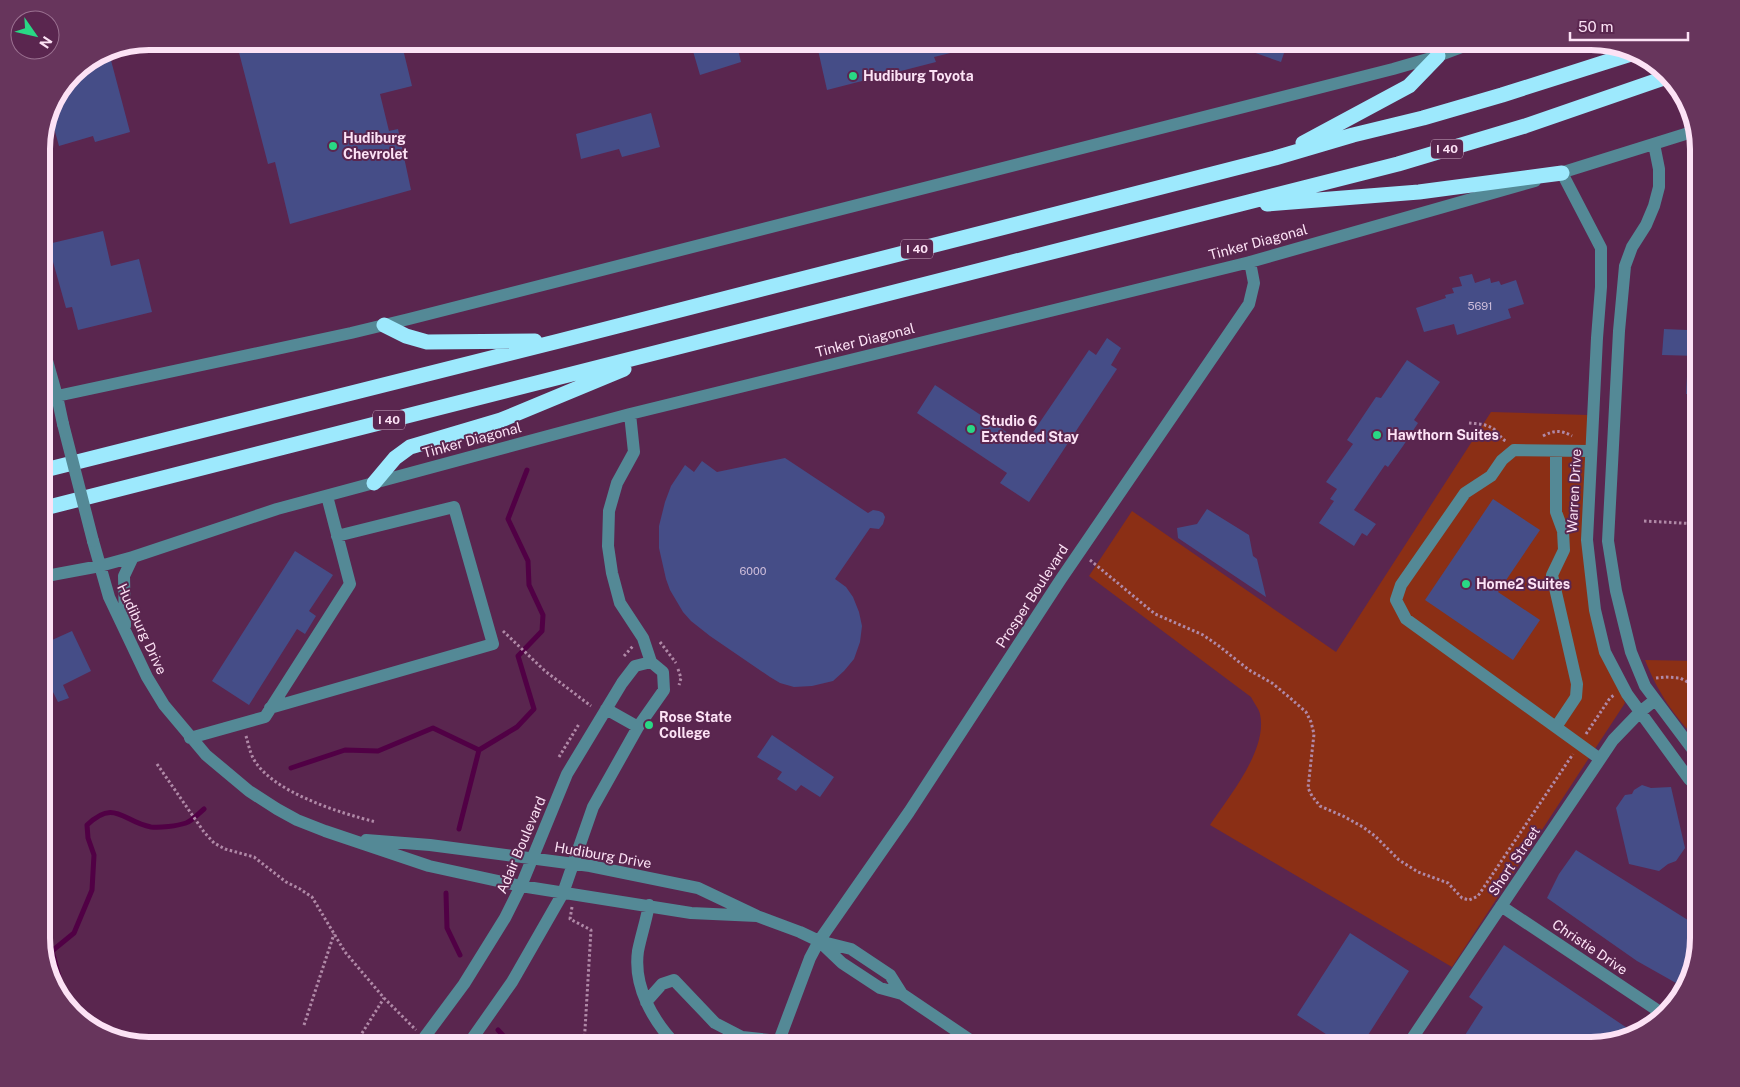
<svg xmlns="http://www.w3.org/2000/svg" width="1740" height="1087" viewBox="0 0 1740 1087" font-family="'Public Sans',sans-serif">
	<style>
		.green { fill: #8b2f15 }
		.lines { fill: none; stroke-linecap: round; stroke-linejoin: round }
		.stream { stroke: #510045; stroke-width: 5 }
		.building { fill: #454d87 }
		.path { stroke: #b089a7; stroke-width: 3; stroke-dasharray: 2.5 2.5; stroke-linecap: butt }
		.minor { stroke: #548996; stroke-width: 12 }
		.highway { stroke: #9de9fd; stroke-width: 15 }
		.minor-bridge { stroke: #548996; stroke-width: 12 }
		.poi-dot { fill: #29d885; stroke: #5a264f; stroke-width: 2 }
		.labels { text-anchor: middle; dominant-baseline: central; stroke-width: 4; stroke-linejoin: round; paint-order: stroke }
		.number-label { font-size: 11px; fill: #cebdda }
		.shield { fill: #5a264f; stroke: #cbaac3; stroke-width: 1 }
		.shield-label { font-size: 12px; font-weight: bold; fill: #fce2f5 }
		.poi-label { font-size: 14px; font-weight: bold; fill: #fce2f5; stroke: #5a264f; text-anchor: start }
		.street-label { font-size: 14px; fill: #fce2f5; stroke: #5a264f }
		.rim { fill: none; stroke: #fce2f5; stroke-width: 6 }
	</style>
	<rect width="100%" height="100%" fill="#5a264f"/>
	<path class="green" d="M1491 412 1587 415 1596 622 1625 703 1452 967 1210 825C1229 796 1268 750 1260 714 1259 709 1254 703 1251 697L1089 576 1132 511 1336 652Z
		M1645 660 1699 661V741C1673 716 1658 692 1645 660Z"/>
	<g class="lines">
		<path class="stream" d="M291 768 345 750 378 751 433 728 479 750 517 727 534 709 518 656 542 631 543 615 529 585 528 561 508 519 527 470
			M459 829 479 750
			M446 893 447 928 460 955
			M64 995 52 951 74 933 92 890 94 855 88 838 87 825C115 798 123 822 151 827 160 828 177 826 186 823 192 821 199 813 204 809
			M498 1030 513 1046"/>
	</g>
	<path class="building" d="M236 41H401L412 86 380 94 389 131 398 129 411 190 290 224 275 162 268 164Z
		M690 41H736L741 62 700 75Z
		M816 41H978L979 46 934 57 936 62 827 90Z
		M1227 41H1288L1281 62 1227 43Z
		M108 49 130 132 95 142 93 136 59 146 51 117 47 118 50 107 73 73Z
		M651 113 660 147 622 157 619 149 581 159 576 134Z
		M103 231 111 266 139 259 152 312 78 330 72 307 66 308 48 244Z
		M1472 274 1475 283 1490 278 1491 283 1499 281 1501 285 1516 280 1524 304 1508 309 1511 318 1457 335 1454 324 1424 332 1416 308 1446 298 1445 295 1454 293 1452 288 1462 286 1459 277Z
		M1690 305H1699V356L1662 355 1664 329 1687 330Z
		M1107 338 1121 348 1111 365 1117 369 1029 502 1000 483 1007 473 917 413 935 385 1025 444 1089 350 1096 355Z
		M1688 358H1699V394H1686Z
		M1407 360 1440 382 1414 420 1418 423 1403 446 1388 467 1385 465 1354 510 1376 524 1367 536 1362 533 1354 546 1319 523 1334 501 1330 499 1337 489 1326 482 1353 444 1347 440 1376 397 1381 398Z
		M785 458 868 513 873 510 879 511 883 513 885 517 883 524 879 529 870 528 835 579 846 587 853 597 859 612 862 626 860 642 854 659 844 671 833 681 812 686 794 687 780 683 770 677 710 636 691 621 683 612 670 590 666 579 659 548V526L665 502 671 486 685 465 694 472 702 461 717 472Z
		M1493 499 1540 530 1498 592 1540 620 1513 660 1425 600Z
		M1207 509 1249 535 1253 556 1257 559 1266 597 1178 538 1177 528 1197 524Z
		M295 551 333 575 309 611 316 616 305 634 297 629 249 705 212 681Z
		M72 631 91 671 63 685 69 698 58 702 52 690 41 696V645Z
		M772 735 834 777 820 797 801 785 796 791 777 779 782 772 757 757Z
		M1642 785 1651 788 1671 787 1685 848 1676 861 1668 864 1659 871 1629 864 1616 808 1625 795 1632 794 1634 790Z
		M1576 850 1699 927V939L1693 961 1676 983 1637 961 1547 898 1559 874Z
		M1350 933 1409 971 1361 1046H1344L1297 1015Z
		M1504 945 1636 1034 1592 1046H1458L1483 1007 1469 997Z"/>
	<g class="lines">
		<path class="path" d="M1469 423C1479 424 1490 424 1497 432 1501 436 1501 439 1506 441
			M1543 436C1554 430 1561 430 1572 436
			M1644 521 1699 524
			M1090 560 1155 614 1203 635 1219 646 1249 670 1272 683 1289 697 1306 712 1311 722 1314 734 1308 788 1312 796 1320 806 1343 816 1363 827 1375 836 1399 860 1418 872 1448 883 1462 898 1469 900 1478 896 1573 754
			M503 631 545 671 591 706
			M660 642 676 663
			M624 656 633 646
			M678 669 681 678 679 685
			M1656 678 1666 677 1680 678 1699 688
			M1586 734 1610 698 1614 695
			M246 736C248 743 250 752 253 758 271 792 340 813 376 822
			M559 757 579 724
			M157 764 204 832 214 843 225 849 254 857 286 882 300 889 312 897 345 952 384 998 416 1030
			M572 907 570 919 591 930 584 1046
			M304 1025 334 934
			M354 1046 384 998"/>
		<path class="minor" d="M1654 144 1659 169V187L1654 206 1646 225 1632 247 1625 266 1619 331 1608 541 1616 591 1631 652 1645 686 1699 758
			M1562 173 1601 248V287L1597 338 1587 540 1595 610 1605 652 1627 694 1689 779 1699 788
			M1554 175 1695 131
			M41 339 57 396 63 424
			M41 401 57 396 351 333 409 319 1393 69 1438 56 1478 41
			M1556 451V512L1563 531 1564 550 1552 575 1577 684 1576 697 1556 727
			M1591 451 1514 450 1502 460 1491 476 1465 493 1401 585 1396 600 1406 619 1600 759
			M93 541 109 597 147 677 164 705 206 755 249 791 277 809 297 820 325 831 429 866 521 886 691 913 757 916
			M41 577 100 566 133 557 277 509 630 414 1250 262 1535 181
			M125 626 124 576 133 557
			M270 708 493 644 454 507 337 536
			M606 709 638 727
			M190 738 265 717 350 584 327 496
			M366 840 430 845 590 866 698 888 757 916 800 932 819 941 851 949 890 975 902 994
			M649 905C646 921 641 936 638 951 633 987 653 1021 677 1046
			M1501 906 1663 1014
			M821 943 842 963 880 988 902 994 979 1046
			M646 1002 662 984 674 980 715 1023 742 1037 779 1041 792 1046
			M418 1046 464 984 505 918 521 886 567 774 622 683 635 666 651 662
			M467 1046 512 982 563 893 593 807 638 727 664 690 663 672 651 662 643 638 620 603 612 573 608 546 609 511 617 483 634 452 630 414
			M777 1046 810 958 819 941 909 812 1061 579 1249 304 1254 283 1250 262
			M1407 1046 1613 740 1640 712 1655 700"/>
		<path class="highway" d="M1303 143 1409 86 1438 56
			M1267 204 1419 192 1562 173
			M384 325 406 336 427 342 535 341
			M41 471 559 341 1275 158 1353 135 1423 118 1502 95 1634 53
			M374 483 395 458 410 447 501 420 624 369
			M41 509 1398 164 1525 126 1667 77"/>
		<path class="minor-bridge" d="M63 424 93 541"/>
	</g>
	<g class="poi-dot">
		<circle cx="853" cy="76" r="5"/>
		<circle cx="333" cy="146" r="5"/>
		<circle cx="971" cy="429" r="5"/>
		<circle cx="1377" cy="435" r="5"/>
		<circle cx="1466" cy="584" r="5"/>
		<circle cx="649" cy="725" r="5"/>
	</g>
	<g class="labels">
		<g class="number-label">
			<text x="1480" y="306">5691</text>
			<text x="753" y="571">6000</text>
		</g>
		<g class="shield">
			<rect x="1431" y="139.5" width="32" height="19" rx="4"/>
			<rect x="901" y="239.5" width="32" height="19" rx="4"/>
			<rect x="373" y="410.5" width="32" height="19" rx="4"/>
		</g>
		<g class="shield-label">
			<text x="1447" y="149">I 40</text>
			<text x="917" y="249">I 40</text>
			<text x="389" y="420">I 40</text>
		</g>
		<g class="poi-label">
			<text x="863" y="76">Hudiburg Toyota</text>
			<text x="343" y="138">Hudiburg<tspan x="343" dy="16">Chevrolet</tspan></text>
			<text x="981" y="421">Studio 6<tspan x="981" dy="16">Extended Stay</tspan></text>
			<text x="1387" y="435">Hawthorn Suites</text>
			<text x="1476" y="584">Home2 Suites</text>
			<text x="659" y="717">Rose State<tspan x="659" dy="16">College</tspan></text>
		</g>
		<g class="street-label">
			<text transform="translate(1258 242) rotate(-15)">Tinker Diagonal</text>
			<text transform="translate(865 340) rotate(-14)">Tinker Diagonal</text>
			<text transform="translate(472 440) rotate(-15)">Tinker Diagonal</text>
			<text transform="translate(1574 491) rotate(-87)">Warren Drive</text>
			<text transform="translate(1032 596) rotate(-57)">Prosper Boulevard</text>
			<text transform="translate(142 629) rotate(65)">Hudiburg Drive</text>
			<text transform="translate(521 845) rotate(-67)">Adair Boulevard</text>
			<text transform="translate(603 855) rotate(10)">Hudiburg Drive</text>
			<text transform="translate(1514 861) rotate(-56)">Short Street</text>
			<text transform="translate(1590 947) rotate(34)">Christie Drive</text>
		</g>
	</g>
	<path d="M0 0H1740V1087H0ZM149 50H1591A99 99 0 0 1 1690 149V938A99 99 0 0 1 1591 1037H149A99 99 0 0 1 50 938V149A99 99 0 0 1 149 50Z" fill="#67355c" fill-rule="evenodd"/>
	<path class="rim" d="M149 50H1591A99 99 0 0 1 1690 149V938A99 99 0 0 1 1591 1037H149A99 99 0 0 1 50 938V149A99 99 0 0 1 149 50Z"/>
	<g transform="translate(35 35) rotate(124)"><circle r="24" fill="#5a264f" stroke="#9b7191"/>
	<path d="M0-4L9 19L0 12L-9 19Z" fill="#29d885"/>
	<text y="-8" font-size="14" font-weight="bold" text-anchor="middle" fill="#fce2f5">N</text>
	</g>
	<path d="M1570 32v8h118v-8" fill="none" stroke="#fce2f5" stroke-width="2.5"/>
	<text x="1578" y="32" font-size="15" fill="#fce2f5" stroke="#5a264f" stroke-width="4" paint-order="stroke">50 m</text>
</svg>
